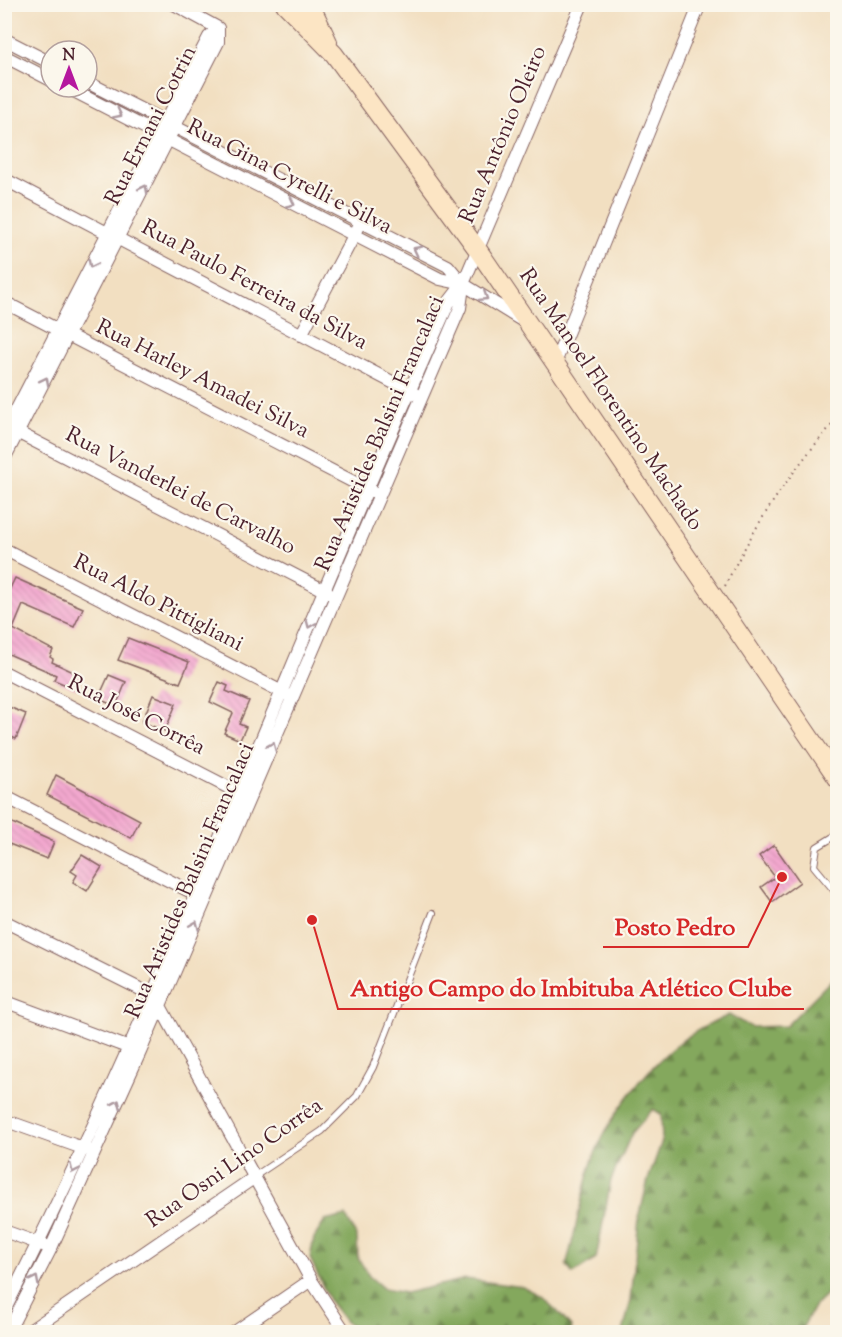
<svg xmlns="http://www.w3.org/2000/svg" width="842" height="1337" viewBox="0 0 842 1337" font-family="'Sorts Mill Goudy',serif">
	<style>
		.forest { fill: url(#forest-firs); stroke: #676444; stroke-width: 1.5 }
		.building { fill: url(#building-back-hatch) }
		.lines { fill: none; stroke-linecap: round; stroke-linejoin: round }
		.lane-casing { stroke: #856260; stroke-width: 8 }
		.street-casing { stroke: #856260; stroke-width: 14 }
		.secondary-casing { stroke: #856260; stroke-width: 20 }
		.path { stroke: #856260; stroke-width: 2; stroke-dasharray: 1.5 4.5; stroke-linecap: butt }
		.lane { stroke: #fff; stroke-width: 6 }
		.street { stroke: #fff; stroke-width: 12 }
		.secondary { stroke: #fce5c4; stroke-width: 18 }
		.oneway { stroke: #ae9aa0 }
		.labels { text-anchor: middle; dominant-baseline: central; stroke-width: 4.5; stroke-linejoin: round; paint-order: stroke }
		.street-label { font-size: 22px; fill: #4a1f2b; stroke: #fbf7ec }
		.leader { fill: none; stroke: #d62828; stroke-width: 2 }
		.callout-dot { fill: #d62828; stroke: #fbf7ec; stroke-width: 2 }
		.callout-label { font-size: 24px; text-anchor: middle; font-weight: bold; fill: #d62828; stroke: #fbf7ec; stroke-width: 4.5; stroke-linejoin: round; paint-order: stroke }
	</style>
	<defs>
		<pattern id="forest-firs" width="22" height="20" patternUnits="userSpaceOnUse" patternTransform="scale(1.5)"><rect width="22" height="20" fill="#84a85d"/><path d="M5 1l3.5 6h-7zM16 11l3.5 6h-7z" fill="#6e884d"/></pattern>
		<pattern id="building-back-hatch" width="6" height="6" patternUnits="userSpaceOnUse" patternTransform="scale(1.5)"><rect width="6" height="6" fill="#f3a8cf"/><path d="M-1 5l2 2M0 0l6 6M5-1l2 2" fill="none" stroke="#d290b2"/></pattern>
	</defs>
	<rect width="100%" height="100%" fill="#fbf7ec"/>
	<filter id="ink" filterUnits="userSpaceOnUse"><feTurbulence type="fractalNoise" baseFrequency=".0167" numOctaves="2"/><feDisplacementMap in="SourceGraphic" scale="12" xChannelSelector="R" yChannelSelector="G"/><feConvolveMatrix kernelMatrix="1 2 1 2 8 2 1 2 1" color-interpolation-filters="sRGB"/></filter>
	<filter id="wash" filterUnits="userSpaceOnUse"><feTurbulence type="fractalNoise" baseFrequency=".008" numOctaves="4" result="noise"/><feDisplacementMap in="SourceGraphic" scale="24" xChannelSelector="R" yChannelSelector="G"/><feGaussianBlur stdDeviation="1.35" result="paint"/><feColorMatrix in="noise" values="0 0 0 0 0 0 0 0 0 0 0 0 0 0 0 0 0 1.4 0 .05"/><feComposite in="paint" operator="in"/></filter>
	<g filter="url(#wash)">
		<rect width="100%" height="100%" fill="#f2dfc1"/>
		<path class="forest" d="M837 974V1284L815 1305 800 1332H623L631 1300 639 1218 648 1180 662 1141 661 1114 653 1109 632 1133 611 1180 596 1259 573 1274 566 1265C577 1231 580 1196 592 1162 606 1119 653 1058 692 1034 704 1026 717 1021 729 1015L751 1027 786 1026Z
			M346 1216 357 1237 358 1258 369 1276 384 1289 405 1293 466 1279 523 1287 541 1296 557 1311 571 1327V1332H369L347 1324 330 1302 310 1258 314 1238 325 1221Z"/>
		<g id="blocks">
			<path class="building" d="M15 578 83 608 74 627 23 605 13 629 53 650 50 657 53 659 52 662 82 676 76 689 54 680 56 675 4 652V601Z
				M128 638 189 662 180 683 118 660Z
				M109 675 126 682 116 706 98 699Z
				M219 682 228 686 226 691 249 701 239 724 246 727 240 740 224 733 233 713 210 702Z
				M153 695 176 704 165 731 142 722Z
				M9 707 26 714 16 739 4 734V719Z
				M56 775 140 820 131 838 47 795Z
				M10 822 54 842 47 859 4 842Z
				M774 845 800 882 772 902 761 887 775 877 759 856Z
				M82 855 102 867 87 891 73 882 77 875 71 871Z"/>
		</g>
	</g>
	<g filter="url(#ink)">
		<use href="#blocks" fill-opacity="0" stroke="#856260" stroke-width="1.5"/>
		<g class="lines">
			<defs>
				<path id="lane" d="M838 834 817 847 814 866 838 895
					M255 1176 322 1131 357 1096 373 1067 433 913"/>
				<path id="street" d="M174 4 218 28
					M4 39 51 63
					M4 56 51 80
					M87 82 448 266 463 284
					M66 87 440 279 463 284 523 321
					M4 179 415 394
					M4 302 371 491
					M301 335 358 228
					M555 363 700 4
					M11 429 329 593
					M4 434 209 37 218 28
					M4 459 218 42V28
					M4 549 286 694
					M4 672 243 795
					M4 796 201 897
					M4 921 152 995 160 1006 311 1280 345 1332
					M4 1001 135 1050
					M4 1120 91 1151
					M4 1231 46 1246
					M4 1311C170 983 298 637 449 302L463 284 582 4
					M8 1332 51 1248 140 1052 460 308 463 286
					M28 1332 255 1177
					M235 1332 311 1280"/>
				<path id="secondary" d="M285 4 334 54 478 250 838 779
					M310 4 328 42"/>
			</defs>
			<use href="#lane" class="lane-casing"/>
			<use href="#street" class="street-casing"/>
			<use href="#secondary" class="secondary-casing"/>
			<path class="path" d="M725 586C755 524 792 469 838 418"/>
			<use href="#lane" class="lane"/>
			<use href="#street" class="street"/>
			<use href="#secondary" class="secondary"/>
		</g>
		<defs><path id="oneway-chevron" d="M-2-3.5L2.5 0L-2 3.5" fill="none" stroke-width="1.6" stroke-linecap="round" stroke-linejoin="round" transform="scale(1.5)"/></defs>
		<g class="oneway">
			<use href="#oneway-chevron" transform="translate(118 114) rotate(27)"/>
			<use href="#oneway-chevron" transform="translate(144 189) rotate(-63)"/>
			<use href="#oneway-chevron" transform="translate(291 203) rotate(27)"/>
			<use href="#oneway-chevron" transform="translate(417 250) rotate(-153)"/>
			<use href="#oneway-chevron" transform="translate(92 264) rotate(117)"/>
			<use href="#oneway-chevron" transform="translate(484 297) rotate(32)"/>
			<use href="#oneway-chevron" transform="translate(45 381) rotate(-63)"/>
			<use href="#oneway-chevron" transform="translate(310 624) rotate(113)"/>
			<use href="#oneway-chevron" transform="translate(272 746) rotate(-67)"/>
			<use href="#oneway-chevron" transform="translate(195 925) rotate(-67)"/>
			<use href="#oneway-chevron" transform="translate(117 1104) rotate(-66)"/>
			<use href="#oneway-chevron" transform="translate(74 1169) rotate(115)"/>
			<use href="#oneway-chevron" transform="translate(35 1280) rotate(-63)"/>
		</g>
	</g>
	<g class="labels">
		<g class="street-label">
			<text transform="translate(152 126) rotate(-63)">Rua Ernani Cotrin</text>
			<text transform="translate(504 135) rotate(-67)">Rua Antônio Oleiro</text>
			<text transform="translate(289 178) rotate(27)">Rua Gina Cyrelli e Silva</text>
			<text transform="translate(254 286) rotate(28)">Rua Paulo Ferreira da Silva</text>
			<text transform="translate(202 380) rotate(27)">Rua Harley Amadei Silva</text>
			<text transform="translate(610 400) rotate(56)">Rua Manoel Florentino Machado</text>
			<text transform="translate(381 434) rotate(-67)">Rua Aristides Balsini Francalaci</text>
			<text transform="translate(180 492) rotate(27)">Rua Vanderlei de Carvalho</text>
			<text transform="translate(158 604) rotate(27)">Rua Aldo Pittigliani</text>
			<text transform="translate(136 716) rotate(27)">Rua José Corrêa</text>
			<text transform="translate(191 881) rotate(-67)">Rua Aristides Balsini Francalaci</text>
			<text transform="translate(235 1164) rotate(-35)">Rua Osni Lino Corrêa</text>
		</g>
	</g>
	<path class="leader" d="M782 877L748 947H603M312 920L338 1009H804"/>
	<g class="callout-dot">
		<circle cx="782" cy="877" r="6"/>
		<circle cx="312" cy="920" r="6"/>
	</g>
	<g class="callout-label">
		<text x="675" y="935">Posto Pedro</text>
		<text x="571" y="996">Antigo Campo do Imbituba Atlético Clube</text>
	</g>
	<rect width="842" height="1337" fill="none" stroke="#fbf7ec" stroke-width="24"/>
	<g transform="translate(69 69)"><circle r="28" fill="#fbf7ec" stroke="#b4a19f" stroke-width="1.5"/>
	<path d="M0-4.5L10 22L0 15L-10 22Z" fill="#b5179e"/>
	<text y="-9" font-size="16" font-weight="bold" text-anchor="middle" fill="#4a1f2b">N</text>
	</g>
</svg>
